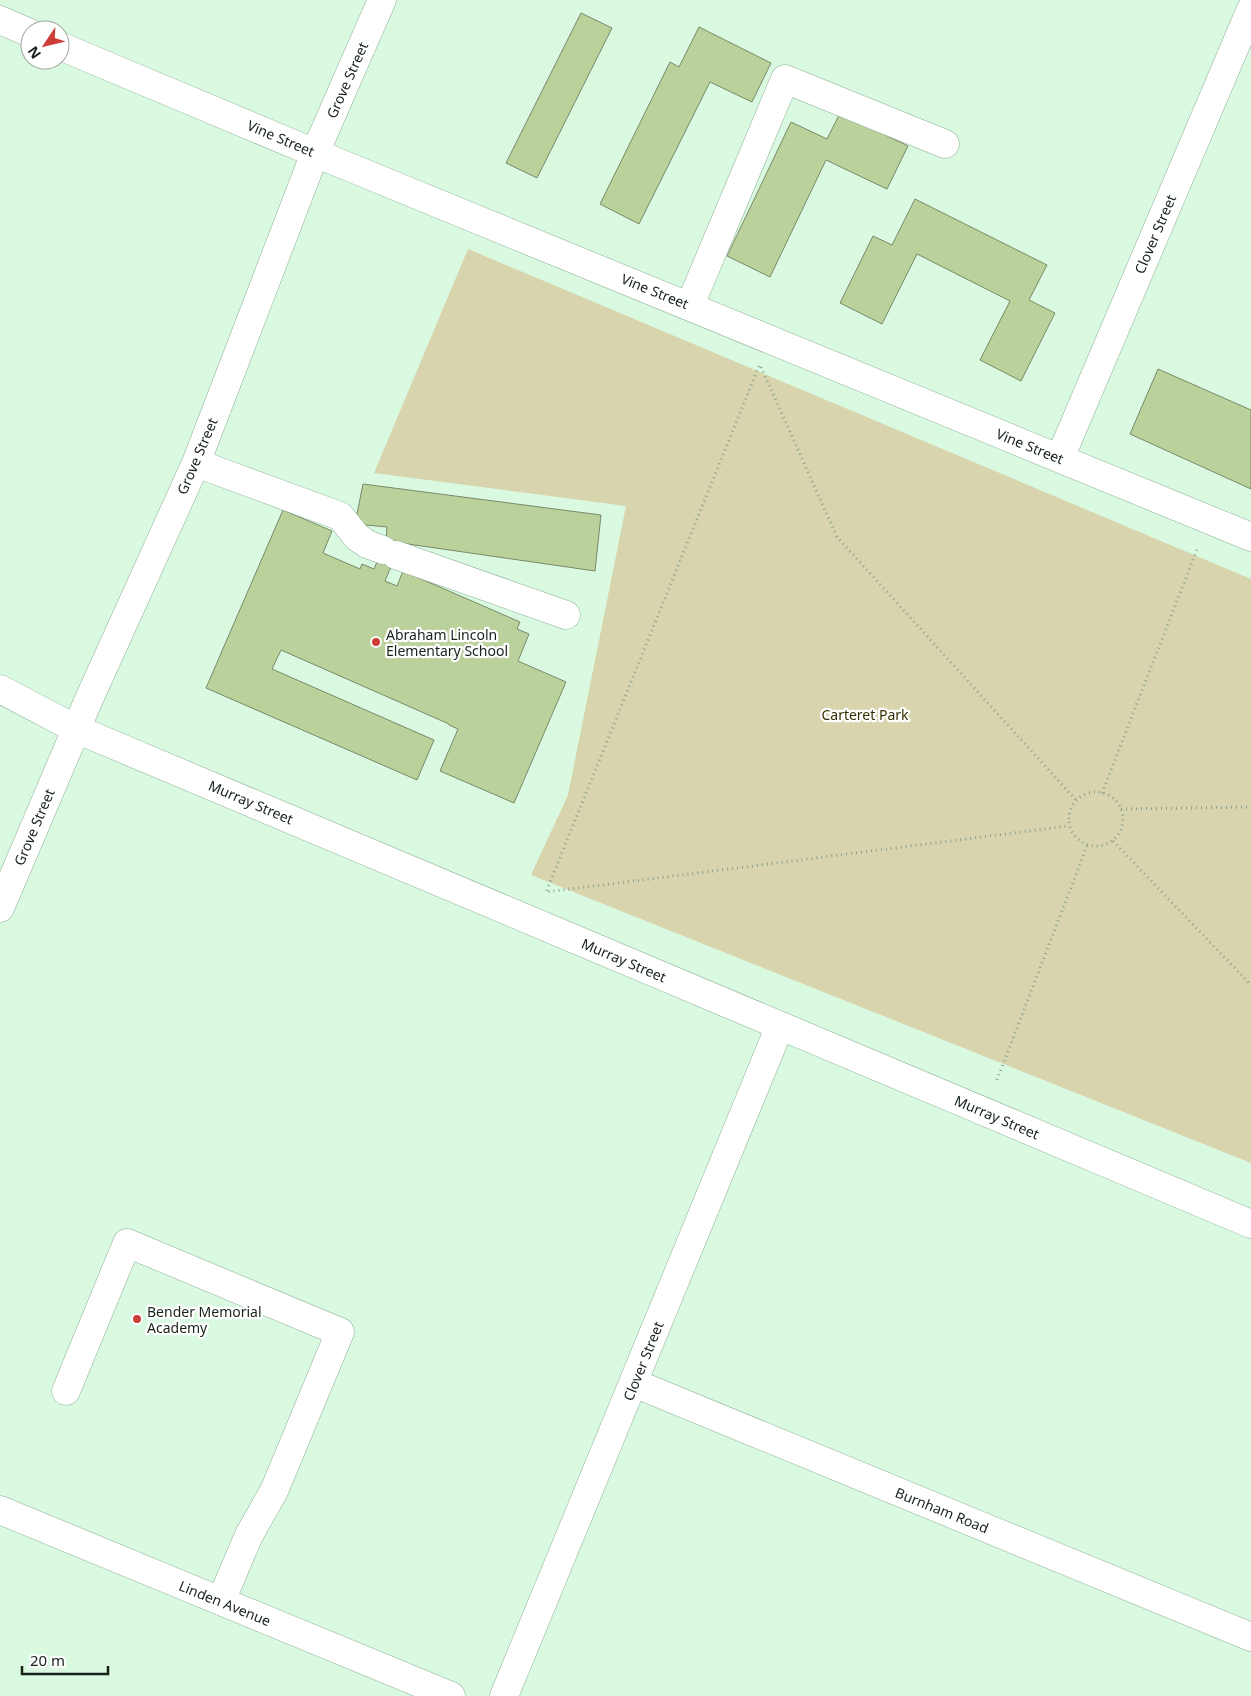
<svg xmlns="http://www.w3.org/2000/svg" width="1251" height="1696" viewBox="0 0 1251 1696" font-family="'Noto Sans',sans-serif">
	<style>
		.green { fill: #d8d4ad }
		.building { fill: #bad19c; stroke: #7a8869 }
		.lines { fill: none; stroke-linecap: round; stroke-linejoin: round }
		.minor-casing { stroke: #8fae96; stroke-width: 29 }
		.path { stroke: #8ba491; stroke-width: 3; stroke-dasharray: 1 4; stroke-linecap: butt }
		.minor { stroke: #fff; stroke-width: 28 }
		.poi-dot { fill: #cc3e37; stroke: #fff; stroke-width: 2 }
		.labels { text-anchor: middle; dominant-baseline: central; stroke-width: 4.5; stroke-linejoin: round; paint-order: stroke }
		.street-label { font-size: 14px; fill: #17231a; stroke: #fff }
		.poi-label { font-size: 14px; fill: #17231a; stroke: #fff; text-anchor: start }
		.park-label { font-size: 14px; fill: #352f00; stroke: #fff }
	</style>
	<rect width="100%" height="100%" fill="#d9fae1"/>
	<path class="green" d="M468 249 1251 579V1163L531 875 568 795 626 506 374 473Z"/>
	<path class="building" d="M581 13 612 28 537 178 506 163Z
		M699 27 771 63 752 102 710 82 639 224 600 204 670 62 679 67Z
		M840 113 908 146 887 189 826 160 770 277 727 256 791 122 827 139Z
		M915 199 1047 265 1029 300 1055 313 1021 381 980 360 1010 301 917 254 882 324 840 303 873 236 892 245Z
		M1158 369 1251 410V489L1130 434Z
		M363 484 601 515 595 571 401 543 385 581 397 586 403 571 520 622 517 629 529 634 518 661 566 682 514 803 440 771 458 729 449 725V724L281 650 272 669 434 740 417 780 206 688 283 510 332 531 323 553 360 569 362 564 374 569 386 541 387 527 355 524Z"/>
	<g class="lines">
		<defs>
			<path id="minor" d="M0 20 30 33
				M60 46 315 153 1251 537
				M690 305 785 79 945 144
				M1060 458 1251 9
				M196 463 340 516 357 537 367 544 383 550
				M396 555 566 615
				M0 689 76 729 1251 1224
				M0 908 89 699 196 463 315 153 382 0
				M634 1383 1251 1637
				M66 1391 127 1243 340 1332 274 1491 249 1535 221 1601
				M0 1510 451 1696
				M504 1696 780 1026"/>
		</defs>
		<use href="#minor" class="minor-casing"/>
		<path class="path" d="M759 366 546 892 1069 826
			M761 367 837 537 1076 800
			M1069 819a27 27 0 1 1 54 0a27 27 0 1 1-54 0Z
			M1102 793 1198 547
			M1121 809 1251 807
			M1113 841 1251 985
			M997 1080 1087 846"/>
		<use href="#minor" class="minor"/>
	</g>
	<g class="poi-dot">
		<circle cx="376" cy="642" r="5"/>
		<circle cx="137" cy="1319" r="5"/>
	</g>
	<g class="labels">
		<g class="street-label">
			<text transform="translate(347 80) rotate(-66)">Grove Street</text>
			<text transform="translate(281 138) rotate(23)">Vine Street</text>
			<text transform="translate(1155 234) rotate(-67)">Clover Street</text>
			<text transform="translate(655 291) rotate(22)">Vine Street</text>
			<text transform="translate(1030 446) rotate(22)">Vine Street</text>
			<text transform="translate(197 456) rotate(-67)">Grove Street</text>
			<text transform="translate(251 802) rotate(23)">Murray Street</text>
			<text transform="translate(34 827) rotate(-67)">Grove Street</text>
			<text transform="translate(624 960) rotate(23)">Murray Street</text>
			<text transform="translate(997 1117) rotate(23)">Murray Street</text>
			<text transform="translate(643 1361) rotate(-68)">Clover Street</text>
			<text transform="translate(942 1510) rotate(22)">Burnham Road</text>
			<text transform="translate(225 1603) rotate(22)">Linden Avenue</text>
		</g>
		<g class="poi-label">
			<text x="386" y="634">Abraham Lincoln<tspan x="386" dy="16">Elementary School</tspan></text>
			<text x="147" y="1311">Bender Memorial<tspan x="147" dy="16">Academy</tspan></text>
		</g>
		<g class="park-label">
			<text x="865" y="714">Carteret Park</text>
		</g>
	</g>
	<g transform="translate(45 45) rotate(235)"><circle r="24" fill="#ffffff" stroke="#a2a7a3"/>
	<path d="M0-4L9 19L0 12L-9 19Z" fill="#cc3e37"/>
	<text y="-8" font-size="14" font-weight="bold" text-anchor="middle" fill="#17231a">N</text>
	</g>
	<path d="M22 1666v8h86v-8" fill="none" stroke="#17231a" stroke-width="2.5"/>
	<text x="30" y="1666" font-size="15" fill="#17231a" stroke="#ffffff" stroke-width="4" paint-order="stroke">20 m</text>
</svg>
